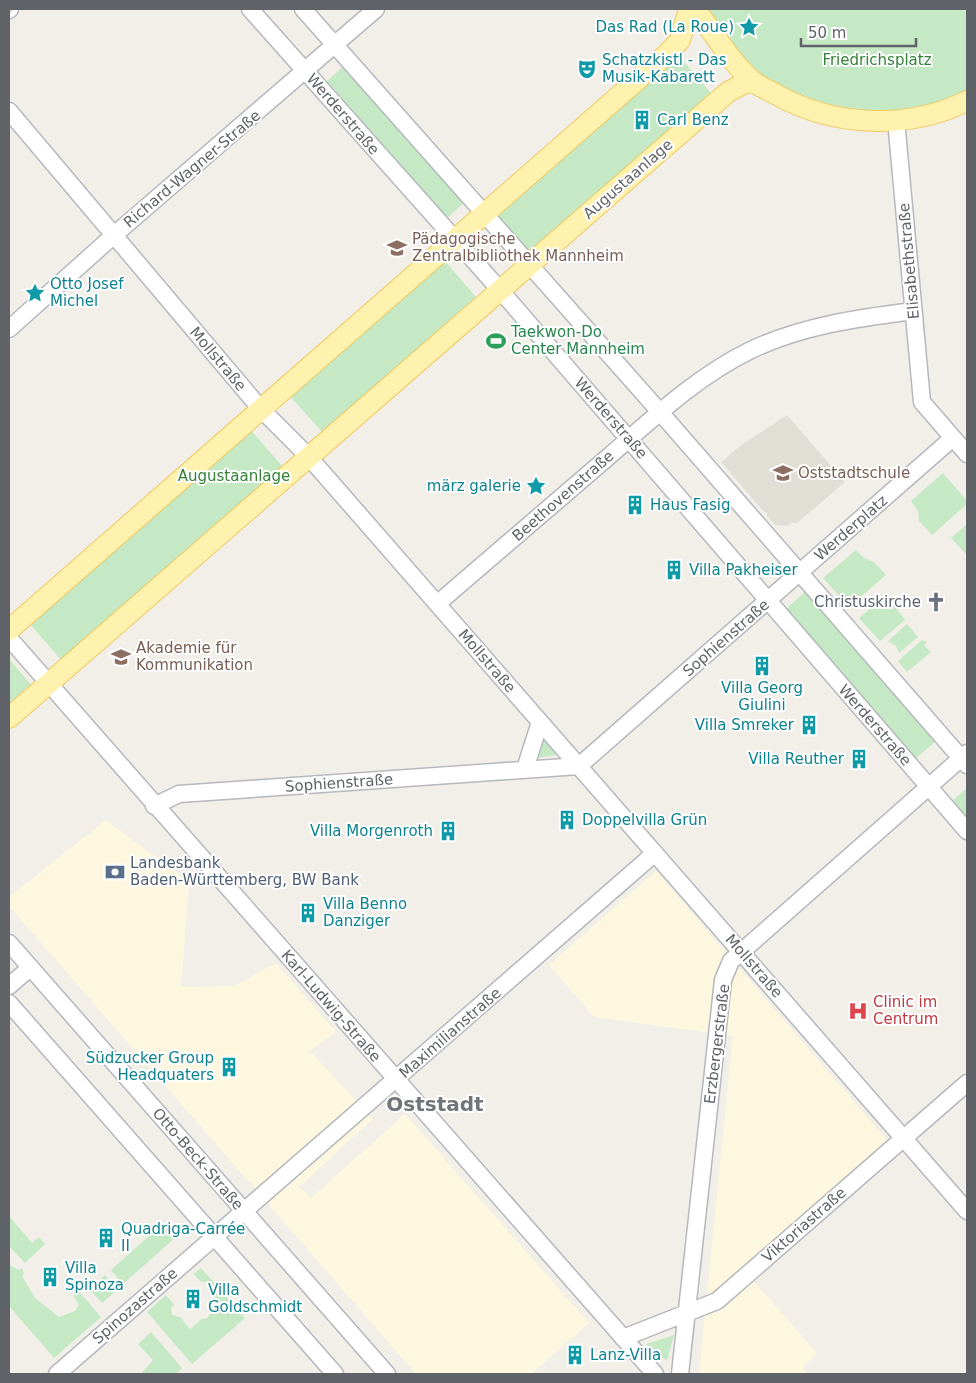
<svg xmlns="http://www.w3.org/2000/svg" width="976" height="1383" viewBox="0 0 976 1383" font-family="'DejaVu Sans',sans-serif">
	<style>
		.commercial { fill: #fef7e0 }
		.education { fill: #e1ded6 }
		.green { fill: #c5e8c5 }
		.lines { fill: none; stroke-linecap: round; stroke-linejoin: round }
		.minor-casing { stroke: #b5b8bc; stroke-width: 19 }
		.major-casing { stroke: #f2c960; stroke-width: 22 }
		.minor { stroke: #fff; stroke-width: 16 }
		.major { stroke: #fff2af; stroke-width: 20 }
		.tram { stroke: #b6b7b8; stroke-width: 1 }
		.labels { text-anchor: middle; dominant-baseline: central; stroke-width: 4; stroke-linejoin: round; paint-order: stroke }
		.culture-label { font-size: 15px; fill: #0d838f; stroke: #fff; text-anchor: start }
		.park-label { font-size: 15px; fill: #348238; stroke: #fff }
		.street-label { font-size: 15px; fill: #5f6368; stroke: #fff }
		.education-label { font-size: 15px; fill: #785e54; stroke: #fff; text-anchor: start }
		.leisure-label { font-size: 15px; fill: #27864d; stroke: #fff; text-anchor: start }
		.worship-label { font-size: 15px; fill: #5b616d; stroke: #fff; text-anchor: end }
		.service-label { font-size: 15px; fill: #4e5e75; stroke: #fff; text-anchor: start }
		.health-label { font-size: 15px; fill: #be3a42; stroke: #fff; text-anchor: start }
		.district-label { font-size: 20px; font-weight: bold; fill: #70757a; stroke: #fff }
	</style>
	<rect width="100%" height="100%" fill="#f1efe8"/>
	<path class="commercial" d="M106 820 189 882 181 987 234 986 276 963 336 1032 310 1051 373 1119 299 1187 311 1198 405 1114 589 1323 531 1374H416L9 906V897Z
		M656 871 891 1145 743 1269 817 1353 802 1368 808 1374H699L733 1036 594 1017 549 965Z"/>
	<path class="education" d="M787 415 845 482 797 523H791L788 526 775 525 767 516V512H764L721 462 740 446Z"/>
	<path class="green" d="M703 9H967V91C907 118 851 120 791 91 776 84 760 77 749 65 732 48 718 27 703 9Z
		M680 57 711 93 528 252 496 213Z
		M344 66 465 202 447 218 327 81Z
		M444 260 476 297 322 432 289 395Z
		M250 429 282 466 61 660 29 623Z
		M943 473 967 501V504L932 535 919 521 918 511 911 501Z
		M967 524V555L951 538Z
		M856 550 864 558 874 562 886 575 849 607 823 578Z
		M806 591 936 741 916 758 786 609Z
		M887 595 905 620 880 641 859 618Z
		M907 624 918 637 899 653 896 646 888 641Z
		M922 640 927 642 924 645 931 652 907 672 898 661Z
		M9 659 33 687 9 708Z
		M544 740 557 755 537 758Z
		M967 788V817L953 800Z
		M9 1216 32 1243 39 1237 45 1244 25 1263 9 1246Z
		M164 1223 176 1237 123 1284 111 1270Z
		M9 1265 19 1270 22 1268 24 1274 22 1276 35 1298 59 1317 75 1311 79 1305 74 1297 75 1287 101 1317 54 1358 9 1306Z
		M201 1268 245 1318 192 1364 147 1312 166 1295 174 1305 171 1307 172 1315 180 1317 190 1329 203 1318 206 1319 220 1303 209 1292V1283L200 1281 194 1274Z
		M105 1275 117 1290 102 1303 89 1289Z
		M151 1332 182 1368 176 1374H141L153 1360 138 1344Z
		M674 1335 667 1361 646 1344Z"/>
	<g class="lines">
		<defs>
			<path id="minor" d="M250 9 500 290 967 831
				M303 9 660 412 967 765
				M9 10 10 9
				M9 111 260 408 308 456 967 1211
				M896 120 922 402 967 454
				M9 329 113 236 376 9
				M437 604C494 555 550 507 607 458 651 420 696 377 749 351 800 326 858 318 913 311
				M9 638 655 1374
				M525 769 540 722
				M154 806 179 794 579 766 947 443
				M9 943 387 1374
				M9 986 30 968
				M9 1003 335 1374
				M623 1338 717 1301 967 1083
				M57 1374 655 853
				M680 1374 723 980 731 961 967 753"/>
			<path id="major" d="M691 9 701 17C717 38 733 65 754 82 760 87 770 91 777 95 835 127 908 130 967 101
				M9 630 668 53 680 40 689 9
				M9 718 728 92 743 84 754 82"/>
		</defs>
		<use href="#minor" class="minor-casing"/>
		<use href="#major" class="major-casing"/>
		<use href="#minor" class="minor"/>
		<use href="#major" class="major"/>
		<path class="tram" d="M9 14 13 9"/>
	</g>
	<defs>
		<symbol id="sight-bare" viewBox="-9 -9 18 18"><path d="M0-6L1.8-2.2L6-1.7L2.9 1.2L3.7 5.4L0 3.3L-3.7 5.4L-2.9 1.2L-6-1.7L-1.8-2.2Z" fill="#0f9aa8" stroke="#fff" stroke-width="2.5" paint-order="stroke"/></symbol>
		<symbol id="theatre-bare" viewBox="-9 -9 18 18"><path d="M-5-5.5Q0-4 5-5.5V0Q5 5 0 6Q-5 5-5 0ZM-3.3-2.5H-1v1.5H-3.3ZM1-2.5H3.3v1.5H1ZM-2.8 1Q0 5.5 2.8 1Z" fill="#0f9aa8" stroke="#fff" stroke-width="2.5" paint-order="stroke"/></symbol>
		<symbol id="building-bare" viewBox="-9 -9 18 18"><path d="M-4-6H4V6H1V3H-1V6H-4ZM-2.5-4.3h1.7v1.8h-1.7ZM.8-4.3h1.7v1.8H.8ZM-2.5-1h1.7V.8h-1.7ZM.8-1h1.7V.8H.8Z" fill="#0f9aa8" stroke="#fff" stroke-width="2.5" paint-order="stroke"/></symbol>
		<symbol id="university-bare" viewBox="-9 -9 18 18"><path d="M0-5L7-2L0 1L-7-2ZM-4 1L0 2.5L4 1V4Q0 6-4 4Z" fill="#8d6e63" stroke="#fff" stroke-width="2.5" paint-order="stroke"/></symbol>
		<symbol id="stadium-bare" viewBox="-9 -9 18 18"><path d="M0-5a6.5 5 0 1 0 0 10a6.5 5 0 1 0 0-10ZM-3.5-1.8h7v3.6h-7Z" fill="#2e9e5b" stroke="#fff" stroke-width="2.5" paint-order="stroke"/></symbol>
		<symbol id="school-bare" viewBox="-9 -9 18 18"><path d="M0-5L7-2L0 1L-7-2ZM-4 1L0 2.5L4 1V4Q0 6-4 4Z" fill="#8d6e63" stroke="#fff" stroke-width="2.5" paint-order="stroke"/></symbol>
		<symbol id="church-bare" viewBox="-9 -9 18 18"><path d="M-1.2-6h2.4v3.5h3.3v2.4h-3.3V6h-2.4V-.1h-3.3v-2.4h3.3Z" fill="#6b7280" stroke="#fff" stroke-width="2.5" paint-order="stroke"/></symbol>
		<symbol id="bank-bare" viewBox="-9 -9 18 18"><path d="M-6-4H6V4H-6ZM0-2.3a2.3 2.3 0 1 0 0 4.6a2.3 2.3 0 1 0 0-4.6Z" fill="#5c6f8a" stroke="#fff" stroke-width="2.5" paint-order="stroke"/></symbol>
		<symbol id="hospital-bare" viewBox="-9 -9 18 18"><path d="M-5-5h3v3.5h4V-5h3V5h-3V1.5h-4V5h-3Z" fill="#e0444e" stroke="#fff" stroke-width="2.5" paint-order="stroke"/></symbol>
	</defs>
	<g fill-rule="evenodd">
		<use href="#sight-bare" x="735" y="13" width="28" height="28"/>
		<use href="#theatre-bare" x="573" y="55" width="28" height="28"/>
		<use href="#building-bare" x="628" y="106" width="28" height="28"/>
		<use href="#university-bare" x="383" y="234" width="28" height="28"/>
		<use href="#sight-bare" x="21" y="279" width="28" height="28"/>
		<use href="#stadium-bare" x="482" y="327" width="28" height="28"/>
		<use href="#school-bare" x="769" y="459" width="28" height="28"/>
		<use href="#sight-bare" x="522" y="472" width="28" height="28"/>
		<use href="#building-bare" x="621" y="491" width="28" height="28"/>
		<use href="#building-bare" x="660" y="556" width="28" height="28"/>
		<use href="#church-bare" x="922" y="588" width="28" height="28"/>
		<use href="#school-bare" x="107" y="643" width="28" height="28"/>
		<use href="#building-bare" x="748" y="652" width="28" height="28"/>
		<use href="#building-bare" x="795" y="711" width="28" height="28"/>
		<use href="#building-bare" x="845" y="745" width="28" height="28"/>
		<use href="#building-bare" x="553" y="806" width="28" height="28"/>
		<use href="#building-bare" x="434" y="817" width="28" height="28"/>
		<use href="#bank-bare" x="101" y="858" width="28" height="28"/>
		<use href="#building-bare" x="294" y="899" width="28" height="28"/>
		<use href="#hospital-bare" x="844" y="997" width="28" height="28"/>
		<use href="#building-bare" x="215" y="1053" width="28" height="28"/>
		<use href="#building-bare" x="92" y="1224" width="28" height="28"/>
		<use href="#building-bare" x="36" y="1263" width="28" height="28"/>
		<use href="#building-bare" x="179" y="1285" width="28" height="28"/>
		<use href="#building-bare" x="561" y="1341" width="28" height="28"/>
	</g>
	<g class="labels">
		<g class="culture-label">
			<text x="734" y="27" text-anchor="end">Das Rad (La Roue)</text>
			<text x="602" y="60">Schatzkistl - Das<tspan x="602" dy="17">Musik-Kabarett</tspan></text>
			<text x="657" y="120">Carl Benz</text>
			<text x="50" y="284">Otto Josef<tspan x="50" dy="17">Michel</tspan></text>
			<text x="521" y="486" text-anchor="end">märz galerie</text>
			<text x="650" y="505">Haus Fasig</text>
			<text x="689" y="570">Villa Pakheiser</text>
			<text x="762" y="688" text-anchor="middle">Villa Georg<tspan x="762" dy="17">Giulini</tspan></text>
			<text x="794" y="725" text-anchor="end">Villa Smreker</text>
			<text x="844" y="759" text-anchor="end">Villa Reuther</text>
			<text x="582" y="820">Doppelvilla Grün</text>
			<text x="433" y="831" text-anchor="end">Villa Morgenroth</text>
			<text x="323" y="904">Villa Benno<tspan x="323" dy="17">Danziger</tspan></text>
			<text x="214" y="1058" text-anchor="end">Südzucker Group<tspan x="214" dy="17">Headquaters</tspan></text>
			<text x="121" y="1229">Quadriga-Carrée<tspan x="121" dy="17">II</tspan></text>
			<text x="65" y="1268">Villa<tspan x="65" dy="17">Spinoza</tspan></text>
			<text x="208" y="1290">Villa<tspan x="208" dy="17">Goldschmidt</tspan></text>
			<text x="590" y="1355">Lanz-Villa</text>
		</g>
		<g class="park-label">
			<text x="877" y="60">Friedrichsplatz</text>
			<text x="234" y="476">Augustaanlage</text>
		</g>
		<g class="street-label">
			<text transform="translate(343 114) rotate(49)">Werderstraße</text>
			<text transform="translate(192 169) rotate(-40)">Richard-Wagner-Straße</text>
			<text transform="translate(628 179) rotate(-41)">Augustaanlage</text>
			<text transform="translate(909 261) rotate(-95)">Elisabethstraße</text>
			<text transform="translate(218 359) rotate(50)">Mollstraße</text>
			<text transform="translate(611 418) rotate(49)">Werderstraße</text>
			<text transform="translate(563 496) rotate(-41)">Beethovenstraße</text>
			<text transform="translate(851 528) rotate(-41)">Werderplatz</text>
			<text transform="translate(726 638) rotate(-41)">Sophienstraße</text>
			<text transform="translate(487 661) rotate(49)">Mollstraße</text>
			<text transform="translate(875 725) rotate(49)">Werderstraße</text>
			<text transform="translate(339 783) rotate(-4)">Sophienstraße</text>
			<text transform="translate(754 966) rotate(49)">Mollstraße</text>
			<text transform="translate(331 1006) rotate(49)">Karl-Ludwig-Straße</text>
			<text transform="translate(450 1033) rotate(-41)">Maximilianstraße</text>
			<text transform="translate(717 1044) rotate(-83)">Erzbergerstraße</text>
			<text transform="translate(198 1159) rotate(49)">Otto-Beck-Straße</text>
			<text transform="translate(804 1225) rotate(-41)">Viktoriastraße</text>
			<text transform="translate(135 1306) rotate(-41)">Spinozastraße</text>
		</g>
		<g class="education-label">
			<text x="412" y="239">Pädagogische<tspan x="412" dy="17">Zentralbibliothek Mannheim</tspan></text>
			<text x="798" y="473">Oststadtschule</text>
			<text x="136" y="648">Akademie für<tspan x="136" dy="17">Kommunikation</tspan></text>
		</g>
		<g class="leisure-label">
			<text x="511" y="332">Taekwon-Do<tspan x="511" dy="17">Center Mannheim</tspan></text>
		</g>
		<g class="worship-label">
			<text x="921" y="602">Christuskirche</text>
		</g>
		<g class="service-label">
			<text x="130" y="863">Landesbank<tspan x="130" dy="17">Baden-Württemberg, BW Bank</tspan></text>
		</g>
		<g class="health-label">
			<text x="873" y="1002">Clinic im<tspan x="873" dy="17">Centrum</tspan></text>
		</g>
		<g class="district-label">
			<text x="435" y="1104">Oststadt</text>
		</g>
	</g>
	<rect width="976" height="1383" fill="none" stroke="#5f6368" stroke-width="20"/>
	<path d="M801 38v8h115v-8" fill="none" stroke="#5f6368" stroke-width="2.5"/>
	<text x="808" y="38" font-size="15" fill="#5f6368" stroke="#ffffff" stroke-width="4" paint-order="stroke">50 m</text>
</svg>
